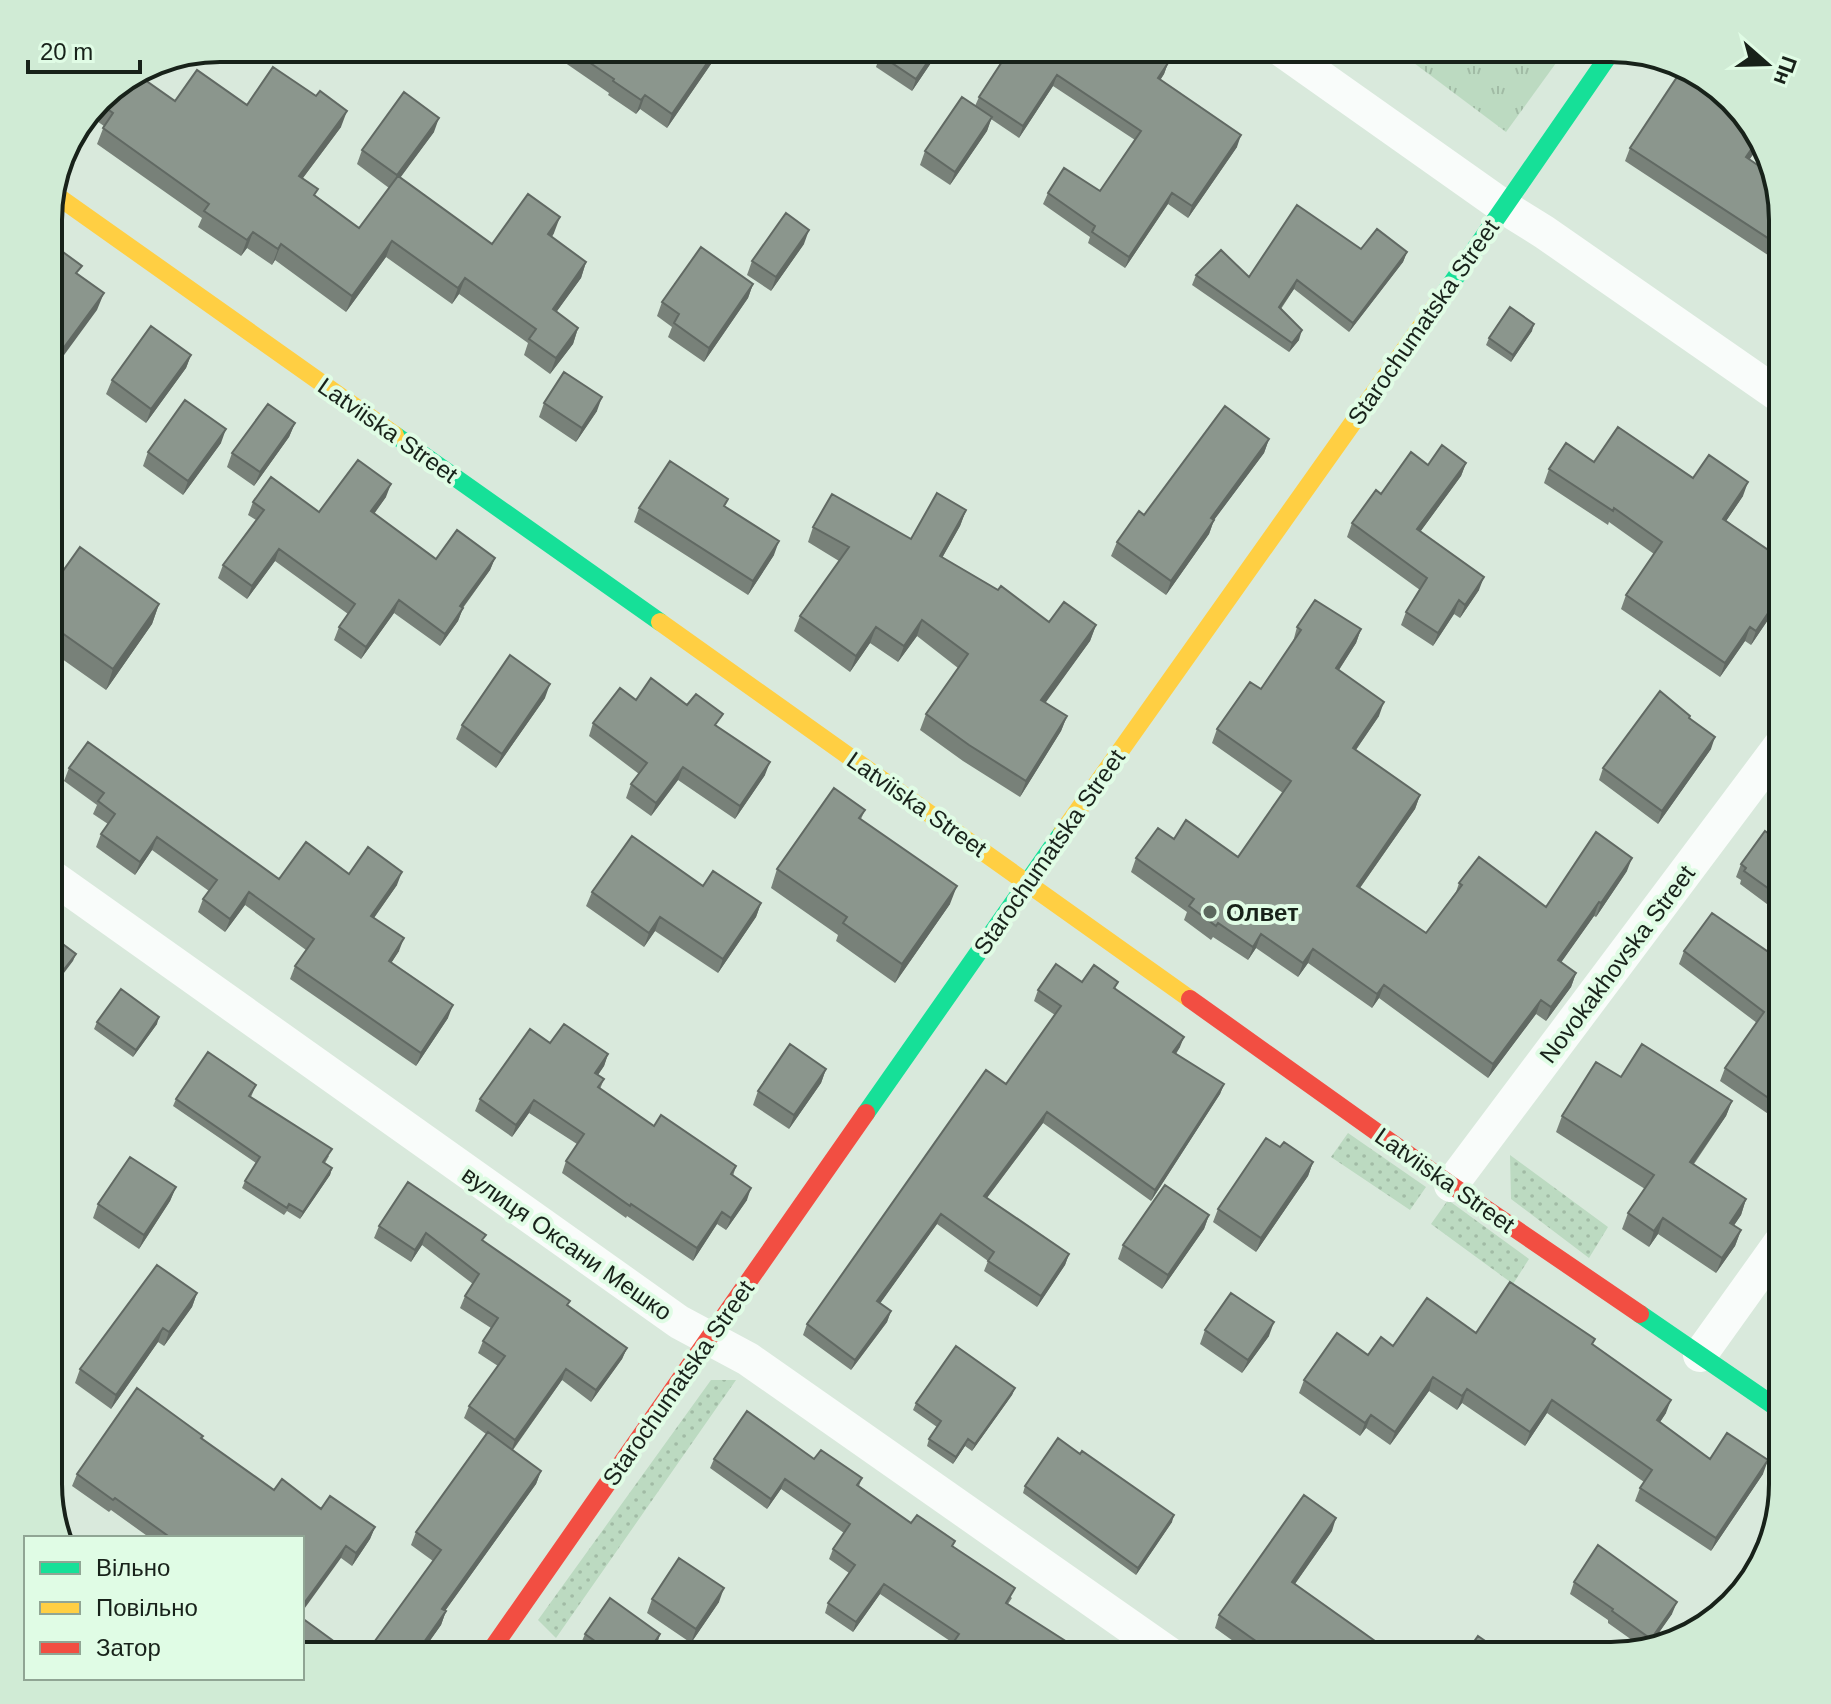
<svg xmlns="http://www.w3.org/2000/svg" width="1831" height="1704" viewBox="0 0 1831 1704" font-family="Arial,sans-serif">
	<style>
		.grass { fill: url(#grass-dots) }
		.park { fill: url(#park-tufts) }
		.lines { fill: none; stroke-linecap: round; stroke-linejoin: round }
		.street { stroke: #f9fcfa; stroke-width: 34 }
		.fast { stroke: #16e098; stroke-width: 18 }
		.slow { stroke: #ffcf43; stroke-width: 18 }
		.jam { stroke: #f24e42; stroke-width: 18 }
		.wall { fill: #788179 }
		.shaded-wall { fill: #616963 }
		.building { fill: #8b968d; stroke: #616963; stroke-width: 2 }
		.poi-dot { fill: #5c685e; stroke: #e0fce5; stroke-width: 3 }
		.labels { text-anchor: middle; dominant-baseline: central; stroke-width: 8; stroke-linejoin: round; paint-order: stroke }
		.street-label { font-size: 24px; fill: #18221a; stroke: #e0fce5 }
		.poi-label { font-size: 24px; font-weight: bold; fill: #18221a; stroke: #e0fce5; text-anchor: start }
		.rim { fill: none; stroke: #18221a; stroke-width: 4 }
	</style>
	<defs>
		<pattern id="grass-dots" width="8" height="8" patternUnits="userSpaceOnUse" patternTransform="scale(2)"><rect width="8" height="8" fill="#bcdac1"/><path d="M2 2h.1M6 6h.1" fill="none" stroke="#a1bba5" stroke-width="1.8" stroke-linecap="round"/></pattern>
		<pattern id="park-tufts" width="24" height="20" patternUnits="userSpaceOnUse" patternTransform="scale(2)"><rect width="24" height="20" fill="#bcdac1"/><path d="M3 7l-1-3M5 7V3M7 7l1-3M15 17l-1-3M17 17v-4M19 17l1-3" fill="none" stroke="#a1bba5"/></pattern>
	</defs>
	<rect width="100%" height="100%" fill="#d9e9dc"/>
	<path class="grass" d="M1348 1133 1426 1187 1410 1210 1331 1157Z
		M1510 1155 1608 1227 1589 1258 1511 1199Z
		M1448 1200 1529 1259 1513 1284 1431 1224Z
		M711 1380H736L556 1638 538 1620Z"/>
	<path class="park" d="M1394 48H1562L1564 52 1506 132Z"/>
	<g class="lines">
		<path class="street" d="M1279 48 1504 207 1544 232 1783 398
			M48 874 679 1322 748 1359 1172 1656
			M1451 1185 1783 742
			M1700 1355 1783 1239"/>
		<path class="fast" d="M1442 297 1614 48
			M395 435 660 622
			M866 1113 1062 833
			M1640 1314 1783 1412"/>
		<path class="slow" d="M53 193 395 435
			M660 622 1190 999
			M1062 833 1442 297"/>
		<path class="jam" d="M1190 999 1451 1185 1640 1314
			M487 1656 866 1113"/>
	</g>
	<path class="wall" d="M545 48H730L721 61 714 56 711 64 667 128 640 109 636 114 608 95 609 93 545 49Z
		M885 48H941L912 91 876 67 880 55Z
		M999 48H1147L1168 63 1164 74 1160 80 1237 147 1188 218 1168 204 1125 268 1088 243 1090 237 1043 204 1048 193 1100 191 1135 140 1053 86 1019 138 991 119 987 131 950 185 920 165 925 151 975 106 979 97 1007 54Z
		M106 91 175 101 247 105 341 127 303 178 316 196 359 228 389 188 357 164 362 150 434 132 400 177 492 244 554 233 552 237 586 262 581 278 556 312 578 328 573 344 550 374 524 355 528 343 459 294 452 304 386 257 346 312 275 260 272 265 247 248 241 256 198 227 202 218 97 144 104 126 88 115Z
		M1733 99 1762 142 1749 160 1783 209V265L1625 161 1630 148Z
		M804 244 771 291 747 275 752 261Z
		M1361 249 1407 252 1403 262 1349 332 1294 289 1281 309 1299 340 1289 352 1192 285 1196 275 1249 277Z
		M753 284 748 298 704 362 668 337 672 327 657 316 662 302Z
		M1532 331 1511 362 1486 345 1489 338Z
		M191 355 186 368 146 423 106 394 112 380Z
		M544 403 597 411 576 442 539 417Z
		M295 423 289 437 254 486 227 467 232 453Z
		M1269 439 1264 453 1214 520 1209 534 1166 595 1111 556 1117 542 1144 515Z
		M221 443 183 495 143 466 148 452Z
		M1594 462 1693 478 1743 496 1726 521 1783 560V587L1779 593 1781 594 1776 608 1751 645 1745 641 1720 677 1621 609 1626 595 1654 554 1609 522 1608 525 1544 483 1549 469Z
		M1466 463 1461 476 1420 532 1479 590 1460 618 1454 614 1433 646 1401 625 1406 612 1420 590 1347 537 1352 523 1428 465Z
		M386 497 374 513 436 559 495 558 490 570 463 608 458 621 440 646 394 613 361 659 334 640 339 627 348 614 275 561 247 599 218 578 223 565 256 520 248 515 253 502 319 512Z
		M639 508 774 555 748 595 634 522Z
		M966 510 960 526 942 558 1049 622 1096 625 1090 641 1045 702 1067 716 1061 731 1020 797 963 761 920 730 926 714 958 668 917 636 898 662 870 643 850 672 794 631 800 616 839 561 808 542 813 527 911 539Z
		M48 592 159 604 152 624 106 690 48 649Z
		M1297 627 1361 629 1356 643 1339 670 1379 716 1356 750 1420 795 1415 809 1360 888 1426 933 1456 892 1459 883 1546 907 1627 871 1596 917 1594 916 1561 962 1576 973 1571 987 1546 1021 1536 1014 1488 1078 1379 998 1372 1008 1308 963 1298 977 1256 948 1248 960 1213 937 1211 940 1184 920 1187 912 1131 872 1136 858 1174 839 1238 857 1283 793 1212 743 1217 729 1261 689 1293 642Z
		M545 698 496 768 456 739 462 725Z
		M636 700 718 727 765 775 735 819 678 780 651 816 626 798 631 784 639 774 589 736 593 723Z
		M1690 716V718L1711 749 1658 824 1599 780 1603 768Z
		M69 768 279 879 349 874 397 885 374 918 399 951 391 963 448 1018 416 1066 290 979 295 966 306 950 245 905 225 932 198 912 203 899 209 891 152 850 135 875 96 847 101 834 108 824 93 814 97 805 64 781Z
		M865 810 861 819 950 904 895 983 836 941 838 935 771 888 777 869Z
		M1783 844V916L1740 884 1741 880 1736 877 1741 864Z
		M703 886 761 903 756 917 718 973 655 931 644 947 586 906 592 892Z
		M1684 951 1783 962V1124L1720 1081 1725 1068 1757 1023 1679 964Z
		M1082 982H1118L1115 989 1180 1047 1176 1054 1224 1084 1220 1094 1151 1201 1043 1123 987 1198 1069 1254 1065 1265 1037 1307 984 1271 988 1261 937 1224 880 1303 891 1311 887 1322 851 1370 803 1335 807 1324 1006 1084 1055 1015 1034 1001 1038 990Z
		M97 1022 157 1024 133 1057 94 1029Z
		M550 1043 608 1054 604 1066 598 1075 604 1079 600 1089 654 1126 736 1166 733 1176 747 1200 726 1230 717 1224 693 1261 627 1216 626 1218 562 1173 566 1161 577 1144 529 1113 512 1137 475 1111 480 1099Z
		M826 1069 821 1083 789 1129 753 1105 758 1091Z
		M1621 1077 1732 1101 1726 1116 1694 1164 1746 1199 1741 1215 1734 1225 1741 1230 1735 1246 1716 1273 1658 1234 1649 1247 1622 1229 1628 1213 1645 1189 1556 1132 1562 1116Z
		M256 1085 251 1097 329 1156 325 1163 332 1168 330 1175 300 1219 287 1211 284 1215 242 1188 245 1181 256 1163 173 1106 176 1099Z
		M1280 1147 1313 1162 1308 1176 1256 1252 1213 1222 1218 1209Z
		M176 1187 170 1201 139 1249 93 1218 98 1204Z
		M1209 1215 1204 1229 1162 1289 1118 1259 1123 1245Z
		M379 1226 483 1242 568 1306 627 1348 622 1359 591 1402 562 1380 513 1450 541 1471 536 1484 445 1611H446L441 1625 419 1656H364L433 1561 411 1545 416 1532 486 1434 464 1418 469 1406 498 1366 478 1353 483 1341 491 1328 460 1308 465 1296 473 1284 422 1245 411 1262 374 1238Z
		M197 1293 192 1307 164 1346 158 1342 111 1409 75 1383 80 1369Z
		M1783 1308V1332L1775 1327Z
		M1205 1330 1269 1336 1242 1373 1200 1344Z
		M1476 1333 1593 1345 1666 1413 1660 1422 1710 1459 1763 1474 1711 1551 1635 1501 1640 1488 1644 1482 1547 1413 1525 1446 1462 1403 1457 1410 1429 1391 1390 1445 1366 1428 1360 1436 1299 1393 1304 1380 1393 1346Z
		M1015 1388 1012 1395 972 1451 965 1446 953 1464 927 1446 929 1439 937 1427 913 1410 916 1403Z
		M202 1439 274 1490 375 1527 370 1539 352 1566 341 1558 302 1538H150L111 1510 109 1512 72 1486 77 1474Z
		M714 1459H814L862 1478 859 1486 911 1523 953 1547 1012 1598 1008 1604 953 1643 880 1594 853 1632 825 1613 828 1603 849 1573 829 1559 833 1549 844 1533 781 1489 767 1509 710 1468Z
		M1025 1486 1172 1522 1136 1575 1023 1493Z
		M1332 1531 1295 1584 1382 1646 1379 1656H1254L1215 1628 1219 1615Z
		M1574 1582 1672 1614 1646 1650 1608 1623V1620L1570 1594Z
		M652 1599 719 1602 691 1643 647 1613Z
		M585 1634 658 1641 595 1649 582 1641Z"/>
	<path class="shaded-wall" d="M726 48H730L721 61Z
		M937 48H941L912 91 916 79Z
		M716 50 711 64 667 128 672 114Z
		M1168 63 1164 74 1154 90 1158 78Z
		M1057 75 1053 86 1019 138 1023 126Z
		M645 95 640 109 636 114 641 100Z
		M347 111 341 127 293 191 299 176Z
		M992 117 987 131 950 185 955 172Z
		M439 118 434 132 392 189 397 175Z
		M1241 135 1237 147 1188 218 1192 206Z
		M1759 138 1762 142 1741 171 1746 157Z
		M1172 193 1168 204 1125 268 1129 257Z
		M560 217 554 233 542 250 548 234Z
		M809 230 804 244 771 291 776 277Z
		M253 232 247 248 241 256 247 240Z
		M392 241 386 257 346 312 352 296Z
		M281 244 275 260 272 265 278 249Z
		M1407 252 1403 262 1349 332 1353 323Z
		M586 262 581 278 547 325 553 309Z
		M465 278 459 294 452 304 458 288Z
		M1297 280 1294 289 1275 316 1279 307Z
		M753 284 748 298 704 362 709 348Z
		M104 293 97 310 48 377V369Z
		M1534 324 1532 331 1511 362 1513 355Z
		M578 328 573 344 550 374 556 358Z
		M1302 330 1299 340 1289 352 1292 343Z
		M191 355 186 368 146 423 151 409Z
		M602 397 597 411 576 442 582 428Z
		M295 423 289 437 254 486 260 472Z
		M226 429 221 443 183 495 188 481Z
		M1269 439 1264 453 1214 520 1209 534 1166 595 1171 581 1211 518Z
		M1466 463 1461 476 1412 543 1417 529Z
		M1748 482 1743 496 1718 533 1723 519Z
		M391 484 386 497 367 524 371 511Z
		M966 510 960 526 934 572 940 556Z
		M779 541 774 555 748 595 753 581Z
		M279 549 275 561 247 599 252 586Z
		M495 558 490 570 455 618 460 606Z
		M1484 577 1479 590 1460 618 1465 605Z
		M1783 581V587L1771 605 1776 591Z
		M1781 594 1776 608 1751 645 1756 631Z
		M399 600 394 613 361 659 366 647Z
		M1459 600 1454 614 1433 646 1438 633Z
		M159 604 152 624 106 690 113 669Z
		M463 608 458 621 440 646 445 634Z
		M922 620 917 636 898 662 904 646Z
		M1096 625 1090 641 1036 716 1041 700Z
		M876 627 870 643 850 672 856 656Z
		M1750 627 1745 641 1720 677 1725 663Z
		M1361 629 1356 643 1331 682 1336 668Z
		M550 684 545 698 496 768 502 754Z
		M1384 702 1379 716 1348 761 1353 748Z
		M1067 716 1061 731 1020 797 1026 781Z
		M1715 737 1711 749 1658 824 1662 811Z
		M770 762 765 775 735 819 740 806Z
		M683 767 678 780 651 816 656 803Z
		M1420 795 1415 809 1352 899 1357 886Z
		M157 837 152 850 135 875 140 862Z
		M1632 858 1627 871 1596 917 1601 903Z
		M402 872 397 885 366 929 371 916Z
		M957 886 950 904 895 983 902 964Z
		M249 892 245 905 225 932 230 919Z
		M1599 902 1594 916 1553 974 1558 960Z
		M761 903 756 917 718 973 723 959Z
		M660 917 655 931 644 947 649 933Z
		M1261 934 1256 948 1248 960 1253 947Z
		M404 938 399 951 384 974 389 961Z
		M1313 949 1308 963 1298 977 1303 963Z
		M76 954 73 961 48 994V990Z
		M1576 973 1571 987 1546 1021 1551 1007Z
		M1384 985 1379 998 1372 1008 1377 994Z
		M1541 1000 1536 1014 1488 1078 1493 1064Z
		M453 1005 448 1018 416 1066 421 1053Z
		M159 1017 157 1024 133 1057 136 1050Z
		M1184 1037 1180 1047 1170 1062 1173 1052Z
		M608 1054 604 1066 591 1085 595 1073Z
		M826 1069 821 1083 789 1129 794 1115Z
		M1224 1084 1220 1094 1151 1201 1155 1190Z
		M534 1100 529 1113 512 1137 516 1125Z
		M1732 1101 1726 1116 1684 1177 1690 1162Z
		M1047 1112 1043 1123 980 1207 984 1196Z
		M1313 1162 1308 1176 1256 1252 1261 1238Z
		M332 1168 330 1175 300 1219 303 1212Z
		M176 1187 170 1201 139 1249 144 1235Z
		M751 1188 747 1200 726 1230 731 1218Z
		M1746 1199 1741 1215 1725 1239 1730 1223Z
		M722 1212 717 1224 693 1261 697 1248Z
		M941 1214 937 1224 874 1312 877 1301Z
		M1209 1215 1204 1229 1162 1289 1168 1275Z
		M1663 1218 1658 1234 1649 1247 1654 1231Z
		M1741 1230 1735 1246 1716 1273 1722 1258Z
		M426 1233 422 1245 411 1262 415 1250Z
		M1069 1254 1065 1265 1037 1307 1041 1296Z
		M197 1293 192 1307 164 1346 169 1332Z
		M891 1311 887 1322 851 1370 855 1360Z
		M1274 1322 1269 1336 1242 1373 1248 1360Z
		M163 1328 158 1342 111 1409 116 1395Z
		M627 1348 622 1359 591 1402 596 1390Z
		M566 1369 562 1380 511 1452 515 1440Z
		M1433 1377 1429 1391 1390 1445 1395 1432Z
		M1015 1388 1012 1395 972 1451 975 1444Z
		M1467 1389 1462 1403 1457 1410 1462 1396Z
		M1552 1400 1547 1413 1525 1446 1530 1432Z
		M1671 1400 1666 1413 1652 1434 1657 1420Z
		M1371 1415 1366 1428 1360 1436 1365 1423Z
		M968 1439 965 1446 953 1464 956 1457Z
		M1768 1460 1763 1474 1711 1551 1716 1538Z
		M541 1471 536 1484 437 1622 442 1609Z
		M785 1479 781 1489 767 1509 771 1499Z
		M1174 1515 1172 1522 1136 1575 1138 1568Z
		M1336 1518 1332 1531 1287 1595 1292 1582Z
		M375 1527 370 1539 352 1566 356 1553Z
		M346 1546 341 1558 302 1612V1606Z
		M884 1584 880 1594 853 1632 856 1622Z
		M724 1588 719 1602 691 1643 696 1629Z
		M1677 1602 1672 1614 1647 1650 1651 1639Z
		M446 1611 441 1625 419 1656H414Z
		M660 1634 658 1641 647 1656H645Z"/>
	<path class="building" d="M568 48H714L716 50 672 114 645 95 641 100 613 81 614 79Z
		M885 48H937L916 79 880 55Z
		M1011 48H1147L1168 63 1158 78 1241 135 1192 206 1172 193 1129 257 1092 232 1095 226 1048 193 1064 168 1100 191 1141 131 1057 75 1023 126 979 97Z
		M1685 65 1733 99 1759 138 1746 157 1775 177 1783 209V248L1630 148Z
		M273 67 316 96 320 91 347 111 299 176 318 189 314 195 359 228 398 176 492 244 528 194 560 217 548 234 586 262 553 309 578 328 556 358 529 339 536 329 465 278 458 288 392 241 352 296 281 244 278 249 253 232 247 240 204 211 209 204 103 128 113 113 98 102 106 91 135 73 175 101 197 70 247 105Z
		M404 92 439 118 397 175 362 150Z
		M962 97 992 117 955 172 925 151Z
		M1297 205 1361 249 1377 229 1407 252 1353 323 1297 280 1279 307 1302 330 1292 343 1196 275 1221 250 1249 277Z
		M786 213 809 230 776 277 752 261Z
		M48 241 82 266 76 273 104 293 48 369Z
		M701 247 753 284 709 348 674 323 679 314 662 302Z
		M1510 307 1534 324 1513 355 1489 338Z
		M151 326 191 355 151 409 112 380Z
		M564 372 602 397 582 428 544 403Z
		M185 400 226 429 188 481 148 452Z
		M268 404 295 423 260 472 232 453Z
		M1225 406 1269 439 1211 518 1214 520 1171 581 1117 542 1139 511 1144 515Z
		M1618 427 1693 478 1709 455 1748 482 1723 519 1783 560V581L1776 591 1781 594 1756 631 1750 627 1725 663 1626 595 1662 542 1614 508 1613 511 1549 469 1566 443 1594 462Z
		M1442 445 1466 463 1417 529 1484 577 1465 605 1459 600 1438 633 1406 612 1427 578 1352 523 1376 490 1381 494 1411 452 1428 465Z
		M358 460 391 484 371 511 436 559 457 530 495 558 460 606 463 608 445 634 399 600 366 647 339 627 355 604 279 549 252 586 223 565 264 510 253 502 271 477 319 512Z
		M670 461 728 499 724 506 779 541 753 581 639 508Z
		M937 493 966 510 940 556 998 590 1001 586 1049 622 1064 602 1096 625 1041 700 1067 716 1026 781 969 745 926 714 968 654 922 620 904 646 876 627 856 656 800 616 849 547 813 527 832 494 911 539Z
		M80 547 159 604 113 669 48 623V592Z
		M1315 600 1361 629 1336 668 1384 702 1353 748 1420 795 1357 886 1426 933 1462 885 1459 883 1479 857 1546 907 1596 832 1632 858 1601 903 1599 902 1558 960 1576 973 1551 1007 1541 1000 1493 1064 1384 985 1377 994 1313 949 1303 963 1261 934 1253 947 1218 923 1216 926 1189 906 1194 899 1136 858 1158 828 1174 839 1186 820 1238 857 1291 781 1217 729 1250 682 1261 689 1301 630 1297 627Z
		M510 655 550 684 502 754 462 725Z
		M651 678 687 705 696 694 723 714 715 725 770 762 740 806 683 767 656 803 631 784 647 763 593 723 620 688 636 700Z
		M1660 691 1690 716 1689 718 1715 737 1662 811 1603 768Z
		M88 742 279 879 306 842 349 874 368 847 402 872 371 916 404 938 389 961 453 1005 421 1053 295 966 314 939 249 892 230 919 203 899 217 880 157 837 140 862 101 834 115 814 98 801 104 793 69 768Z
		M834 788 865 810 859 818 957 886 902 964 843 923 847 917 777 869Z
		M1765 831 1783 844V899L1744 871 1746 868 1741 864Z
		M632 836 703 886 713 871 761 903 723 959 660 917 649 933 592 892Z
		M1712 913 1783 962V1108L1725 1068 1764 1012 1684 951Z
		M48 933 76 954 48 990Z
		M1056 964 1082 982 1094 965 1118 982 1114 988 1184 1037 1173 1052 1224 1084 1155 1190 1047 1112 984 1196 1069 1254 1041 1296 988 1261 994 1252 941 1214 877 1301 891 1311 855 1360 807 1324 986 1070 1006 1084 1061 1006 1038 990Z
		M121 989 159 1017 136 1050 97 1022Z
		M564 1024 608 1054 595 1073 604 1079 598 1087 654 1126 661 1115 736 1166 731 1174 751 1188 731 1218 722 1212 697 1248 631 1204 630 1206 566 1161 584 1134 534 1100 516 1125 480 1099 530 1029 550 1043Z
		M790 1044 826 1069 794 1115 758 1091Z
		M1642 1044 1732 1101 1690 1162 1746 1199 1730 1223 1741 1230 1722 1258 1663 1218 1654 1231 1628 1213 1654 1175 1562 1116 1596 1062 1621 1077Z
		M208 1052 256 1085 249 1096 332 1149 323 1162 332 1168 303 1212 289 1204 287 1208 245 1181 260 1157 176 1099Z
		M1266 1138 1280 1147 1284 1142 1313 1162 1261 1238 1218 1209Z
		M130 1157 176 1187 144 1235 98 1204Z
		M408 1182 486 1235 482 1240 570 1301 567 1305 627 1348 596 1390 566 1369 515 1440 469 1406 505 1356 483 1341 498 1318 465 1296 479 1274 426 1233 415 1250 379 1226Z
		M1165 1185 1209 1215 1168 1275 1123 1245Z
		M157 1265 197 1293 169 1332 163 1328 116 1395 80 1369Z
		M1510 1282 1595 1339 1592 1344 1671 1400 1657 1420 1710 1459 1727 1433 1768 1460 1716 1538 1640 1488 1652 1470 1552 1400 1530 1432 1467 1389 1462 1396 1433 1377 1395 1432 1371 1415 1365 1423 1304 1380 1337 1333 1368 1355 1381 1337 1393 1346 1427 1298 1476 1333Z
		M1231 1293 1274 1322 1248 1360 1205 1330Z
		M956 1346 1015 1388 975 1444 968 1439 956 1457 929 1439 941 1421 916 1403Z
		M137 1388 203 1436 201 1438 274 1490 282 1479 321 1509 330 1496 375 1527 356 1553 346 1546 302 1606V1538H171L115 1498 113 1500 77 1474Z
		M747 1411 814 1459 821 1450 862 1478 857 1485 911 1523 917 1515 955 1541 952 1546 1015 1588 1006 1603 1089 1656H944L959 1634 884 1584 856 1622 828 1603 855 1565 833 1549 850 1524 785 1479 771 1499 714 1459Z
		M488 1432 541 1471 442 1609 446 1611 414 1656H364L441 1550 416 1532Z
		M1058 1438 1080 1454 1082 1451 1174 1515 1138 1568 1025 1486Z
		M1304 1495 1336 1518 1292 1582 1382 1646 1375 1656H1277L1219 1615Z
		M1598 1545 1677 1602 1651 1639 1612 1611 1613 1609 1574 1582Z
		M679 1558 724 1588 696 1629 652 1599Z
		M610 1598 660 1634 645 1656H590L599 1644 585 1634Z
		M302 1618 343 1648 337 1656H302Z
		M1478 1636 1507 1656H1464Z"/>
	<circle class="poi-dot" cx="1210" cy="912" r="8"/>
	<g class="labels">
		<g class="street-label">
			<text transform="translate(1423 322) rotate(-55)">Starochumatska Street</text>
			<text transform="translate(388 430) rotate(35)">Latviiska Street</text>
			<text transform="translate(917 804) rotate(35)">Latviiska Street</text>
			<text transform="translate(1049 852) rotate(-55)">Starochumatska Street</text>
			<text transform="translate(1617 964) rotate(-53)">Novokakhovska Street</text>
			<text transform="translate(1445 1180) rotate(35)">Latviiska Street</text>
			<text transform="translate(567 1243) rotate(35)">вулиця Оксани Мешко</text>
			<text transform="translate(678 1383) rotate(-55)">Starochumatska Street</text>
		</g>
		<g class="poi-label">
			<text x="1226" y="912">Олвет</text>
		</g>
	</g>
	<path d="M0 0H1831V1704H0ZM220 62H1611A158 158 0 0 1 1769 220V1484A158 158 0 0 1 1611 1642H220A158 158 0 0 1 62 1484V220A158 158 0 0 1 220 62Z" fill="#d0ebd5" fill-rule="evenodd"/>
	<path class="rim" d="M220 62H1611A158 158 0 0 1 1769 220V1484A158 158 0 0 1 1611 1642H220A158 158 0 0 1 62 1484V220A158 158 0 0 1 220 62Z"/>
	<rect x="24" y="1536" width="280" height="144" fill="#e0fce5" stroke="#90a594" stroke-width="2"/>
	<rect x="40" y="1562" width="40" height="12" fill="#16e098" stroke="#90a594" stroke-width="2"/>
	<text x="96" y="1576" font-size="24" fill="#18221a">Вільно</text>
	<rect x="40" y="1602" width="40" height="12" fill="#ffcf43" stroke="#90a594" stroke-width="2"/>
	<text x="96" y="1616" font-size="24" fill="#18221a">Повільно</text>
	<rect x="40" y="1642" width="40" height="12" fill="#f24e42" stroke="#90a594" stroke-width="2"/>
	<text x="96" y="1656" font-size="24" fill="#18221a">Затор</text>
	<g transform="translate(1767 64) rotate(110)" stroke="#e0fce5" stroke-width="6" paint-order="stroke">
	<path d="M0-6L14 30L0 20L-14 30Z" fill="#18221a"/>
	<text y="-12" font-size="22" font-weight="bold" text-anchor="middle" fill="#18221a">Пн</text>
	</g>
	<path d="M28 60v12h112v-12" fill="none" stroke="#18221a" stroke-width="4"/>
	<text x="40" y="60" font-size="24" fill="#18221a" stroke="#e0fce5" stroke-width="6" paint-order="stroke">20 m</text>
</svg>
